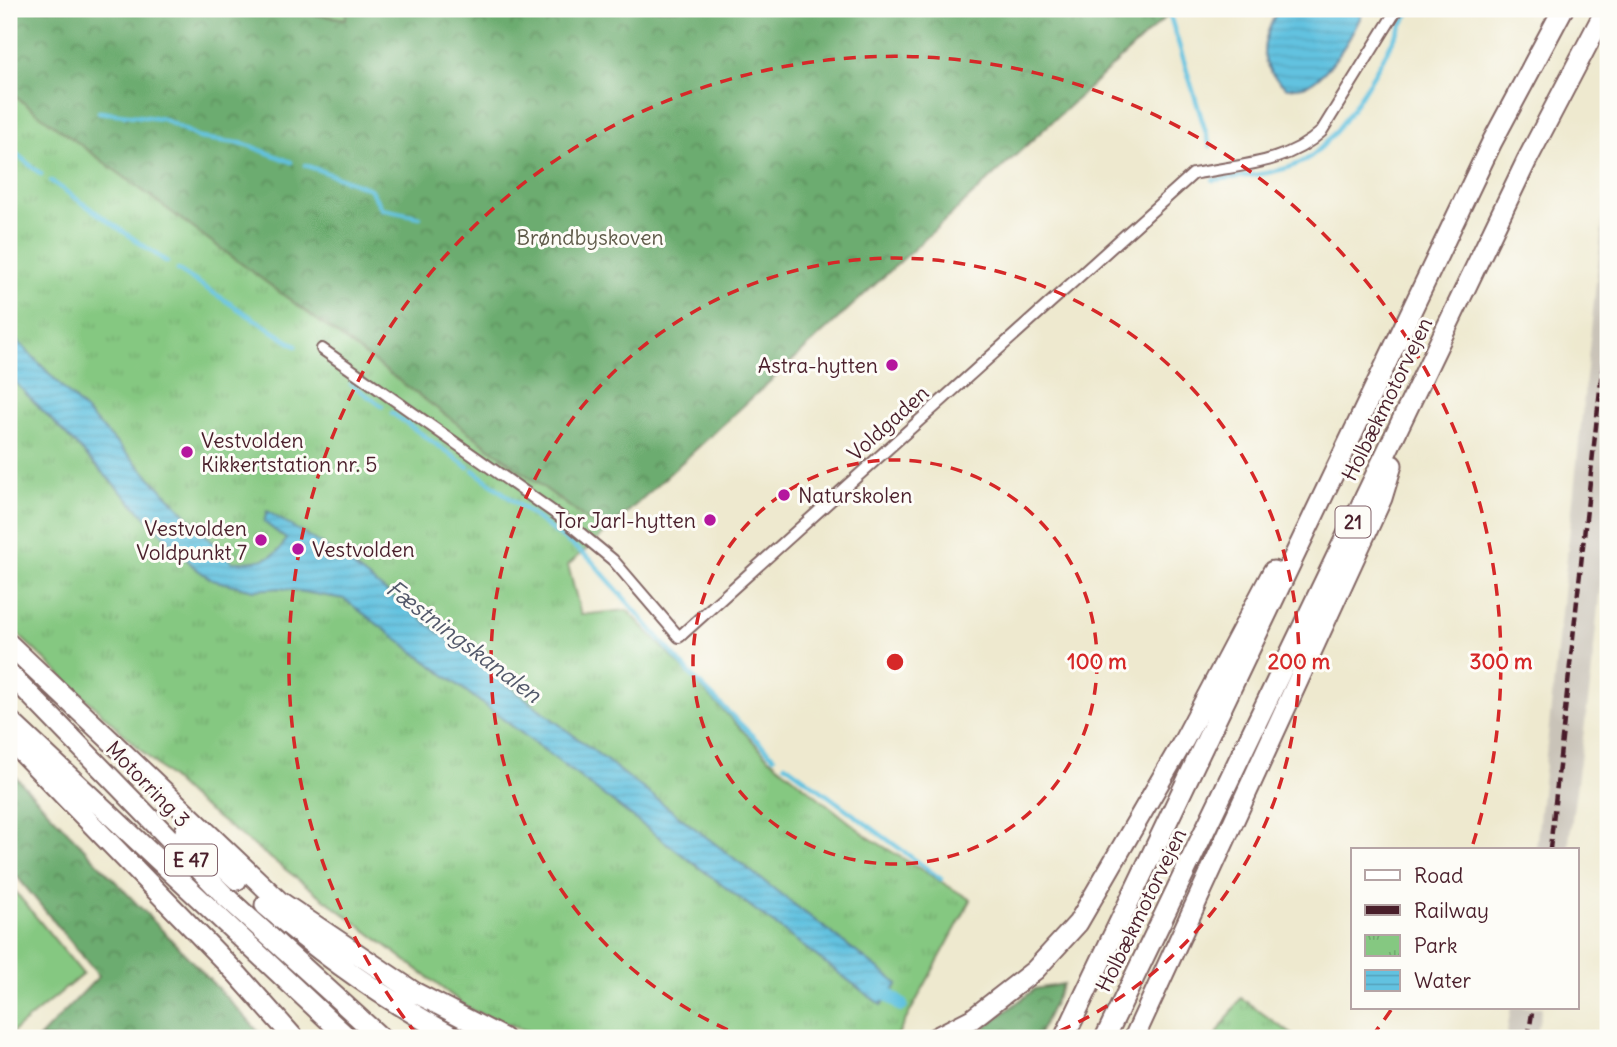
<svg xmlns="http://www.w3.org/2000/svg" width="1617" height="1047" viewBox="0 0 1617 1047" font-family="Delius,sans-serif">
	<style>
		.industrial { fill: #c9c3b8 }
		.green { fill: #85c881; stroke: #687456; stroke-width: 2 }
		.forest { fill: url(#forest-crowns); stroke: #5b664d; stroke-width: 2 }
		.park { fill: url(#park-tufts); stroke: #687456; stroke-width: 2 }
		.water { fill: url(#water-rules); stroke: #567086; stroke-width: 2 }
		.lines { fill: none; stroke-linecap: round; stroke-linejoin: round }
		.stream { stroke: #62c2e0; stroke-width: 4.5 }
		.canal { stroke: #62c2e0; stroke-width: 14 }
		.street-casing { stroke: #836664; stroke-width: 14 }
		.highway-casing { stroke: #836664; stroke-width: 23 }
		.street { stroke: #fff; stroke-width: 10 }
		.highway { stroke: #fff; stroke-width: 19 }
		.rail { stroke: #4a1f2b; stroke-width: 4.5; stroke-dasharray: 10 5; stroke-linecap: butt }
		.ring { fill: none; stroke: #d62828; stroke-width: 3.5; stroke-dasharray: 12 9 }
		.poi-dot { fill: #b5179e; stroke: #fdfcf7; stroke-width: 2.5 }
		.labels { text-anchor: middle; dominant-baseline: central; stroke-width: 6; stroke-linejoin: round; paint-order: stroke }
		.shield { fill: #fdfcf7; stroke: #806168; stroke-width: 2 }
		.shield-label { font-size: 19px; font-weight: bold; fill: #4a1f2b }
		.park-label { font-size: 21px; fill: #5f5a49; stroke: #fdfcf7 }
		.poi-label { font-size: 21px; fill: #4a1f2b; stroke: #fdfcf7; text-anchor: end }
		.street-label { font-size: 21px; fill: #4a1f2b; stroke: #fdfcf7 }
		.water-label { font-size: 23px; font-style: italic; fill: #52586a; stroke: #fdfcf7 }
		.centre { fill: #d62828; stroke: #fdfcf7; stroke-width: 3.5 }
		.ring-label { font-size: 21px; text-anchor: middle; font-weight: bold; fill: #d62828; stroke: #fdfcf7; stroke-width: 6; stroke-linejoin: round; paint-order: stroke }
	</style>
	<defs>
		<pattern id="forest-crowns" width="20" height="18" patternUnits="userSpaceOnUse" patternTransform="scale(1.75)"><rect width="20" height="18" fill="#6cac6f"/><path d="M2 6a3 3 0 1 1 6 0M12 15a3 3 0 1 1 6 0" fill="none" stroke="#5b8b5b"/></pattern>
		<pattern id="park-tufts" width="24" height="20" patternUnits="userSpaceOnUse" patternTransform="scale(1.75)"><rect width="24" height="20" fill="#85c881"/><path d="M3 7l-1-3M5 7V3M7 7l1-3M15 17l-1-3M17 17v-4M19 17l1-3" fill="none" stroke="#74ab70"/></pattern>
		<pattern id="water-rules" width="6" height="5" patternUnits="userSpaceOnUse" patternTransform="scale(1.75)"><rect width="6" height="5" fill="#62c2e0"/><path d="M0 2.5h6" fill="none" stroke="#57a6c0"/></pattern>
	</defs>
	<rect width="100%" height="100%" fill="#fdfcf7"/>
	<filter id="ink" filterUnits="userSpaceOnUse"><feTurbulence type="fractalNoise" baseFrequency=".0143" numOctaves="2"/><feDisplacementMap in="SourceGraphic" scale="14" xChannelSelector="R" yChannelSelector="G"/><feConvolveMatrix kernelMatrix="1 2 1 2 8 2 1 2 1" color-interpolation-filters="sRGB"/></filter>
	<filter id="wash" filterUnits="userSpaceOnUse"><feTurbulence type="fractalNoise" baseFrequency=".00686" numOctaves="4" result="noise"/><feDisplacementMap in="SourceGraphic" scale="28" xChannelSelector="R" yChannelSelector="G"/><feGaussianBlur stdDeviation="1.57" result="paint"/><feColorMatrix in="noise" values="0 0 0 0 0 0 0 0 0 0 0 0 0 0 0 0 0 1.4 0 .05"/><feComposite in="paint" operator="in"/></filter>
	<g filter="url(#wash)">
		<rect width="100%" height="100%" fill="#eee9cf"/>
		<path class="industrial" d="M1608 170V503L1591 679 1568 849H1536Z
			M1511 1007H1542L1536 1038H1506Z"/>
		<path class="green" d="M275 9H346L347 19 279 10Z
			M9 884 83 974 9 1035Z"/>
		<path class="forest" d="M9 9H274L346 19V9H1165L1167 16 605 533 9 92Z
			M9 770 245 1017 264 1038H39L99 976 9 867Z
			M1063 984 1037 1038H965L984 1028 1035 989Z"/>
		<path class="park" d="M9 92 605 533 568 565 581 615 627 610 769 758 868 837 971 900 896 1038H545L471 1010 195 801 9 626Z
			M1241 998 1297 1038H1214Z"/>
		<path class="water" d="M1278 9H1364C1354 33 1332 71 1309 84 1303 87 1293 87 1287 88 1254 64 1262 41 1278 9Z
			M9 332 232 562C253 562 277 562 286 539L264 522 267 511 337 554 898 984 881 1005 344 599 280 588 254 590 212 580 194 567 9 376Z"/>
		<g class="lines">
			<path class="stream" d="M1168 9 1210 146
				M99 112 163 119 200 138 245 144 291 162
				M9 148 41 174
				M305 165 370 189 382 209 420 217
				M1213 180C1241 176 1272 175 1298 164 1341 146 1386 50 1411 9
				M51 181 167 262
				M178 270 296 346
				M351 384 382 406
				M392 413 468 467
				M473 470 590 559 693 677 774 757
				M785 764 941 879"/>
			<path class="canal" d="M875 985 901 1005"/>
		</g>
	</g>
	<g filter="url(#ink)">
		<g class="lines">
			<defs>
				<path id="street" d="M322 349 562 518 613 560 679 637 1193 174C1238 165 1287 164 1321 132L1397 9"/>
				<path id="highway" d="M9 644 279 901 414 992 503 1038
					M9 673 225 896 381 1038
					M9 720 348 1038
					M9 739 238 975 294 1038
					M185 831 237 880
					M265 905C322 955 389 1002 456 1038
					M935 1038 972 1019 1035 970 1078 923 1184 740 1273 571
					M1064 1038 1492 142 1563 9
					M1105 1038 1527 160 1606 9
					M1134 1038 1382 498 1392 465"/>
			</defs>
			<use href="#street" class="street-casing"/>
			<use href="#highway" class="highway-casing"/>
			<use href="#street" class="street"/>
			<use href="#highway" class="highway"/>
			<path class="rail" d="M1550 849 1608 316
				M1528 1038 1533 1007"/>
		</g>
	</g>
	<g class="ring">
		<circle cx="895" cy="662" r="202"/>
		<path d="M747 1038A404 404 0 1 1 1043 1038"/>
		<path d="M1391 1010A606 606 0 0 1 1373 1035M417 1035A606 606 0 1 1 1473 844"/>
	</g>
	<g class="poi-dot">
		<circle cx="892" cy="365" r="7"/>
		<circle cx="187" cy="452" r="7"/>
		<circle cx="784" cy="495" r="7"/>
		<circle cx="710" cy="520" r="7"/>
		<circle cx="261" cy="540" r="7"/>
		<circle cx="298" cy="549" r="7"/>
	</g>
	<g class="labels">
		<g class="shield">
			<rect x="1335.5" y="506.5" width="35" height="31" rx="5"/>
			<rect x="165" y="844.5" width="52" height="31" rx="5"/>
		</g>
		<g class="shield-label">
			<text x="1353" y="522">21</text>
			<text x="191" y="860">E 47</text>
		</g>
		<g class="park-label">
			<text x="590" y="237">Brøndbyskoven</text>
		</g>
		<g class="poi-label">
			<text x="878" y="365">Astra-hytten</text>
			<text x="201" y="440" text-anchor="start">Vestvolden<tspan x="201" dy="24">Kikkertstation nr. 5</tspan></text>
			<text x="798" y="495" text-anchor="start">Naturskolen</text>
			<text x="696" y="520">Tor Jarl-hytten</text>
			<text x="247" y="528">Vestvolden<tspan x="247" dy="24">Voldpunkt 7</tspan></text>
			<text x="312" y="549" text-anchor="start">Vestvolden</text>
		</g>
		<g class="street-label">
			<text transform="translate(1387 399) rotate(-64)">Holbækmotorvejen</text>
			<text transform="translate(888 423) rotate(-42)">Voldgaden</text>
			<text transform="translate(148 784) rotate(46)">Motorring 3</text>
			<text transform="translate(1141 910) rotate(-64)">Holbækmotorvejen</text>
		</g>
		<g class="water-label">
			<text transform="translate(464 641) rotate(37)">Fæstningskanalen</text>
		</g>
	</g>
	<circle cx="895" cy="662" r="10" class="centre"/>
	<g class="ring-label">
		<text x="1097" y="669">100 m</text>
		<text x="1299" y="669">200 m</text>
		<text x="1501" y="669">300 m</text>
	</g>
	<rect width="1617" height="1047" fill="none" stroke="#fdfcf7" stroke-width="35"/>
	<rect x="1351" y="848" width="228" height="161" fill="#fdfcf7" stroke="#b5a4a5" stroke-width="2"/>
	<rect x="1365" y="870" width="35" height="10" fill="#ffffff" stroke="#b5a4a5" stroke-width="2"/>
	<text x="1414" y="883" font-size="21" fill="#4a1f2b">Road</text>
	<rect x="1365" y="905" width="35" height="10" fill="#4a1f2b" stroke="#b5a4a5" stroke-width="2"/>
	<text x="1414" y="918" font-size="21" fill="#4a1f2b">Railway</text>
	<rect x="1365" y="935" width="35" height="21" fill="url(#park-tufts)" stroke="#b5a4a5" stroke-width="2"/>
	<text x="1414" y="953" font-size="21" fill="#4a1f2b">Park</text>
	<rect x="1365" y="970" width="35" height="21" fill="url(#water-rules)" stroke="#b5a4a5" stroke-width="2"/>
	<text x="1414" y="988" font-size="21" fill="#4a1f2b">Water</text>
</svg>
